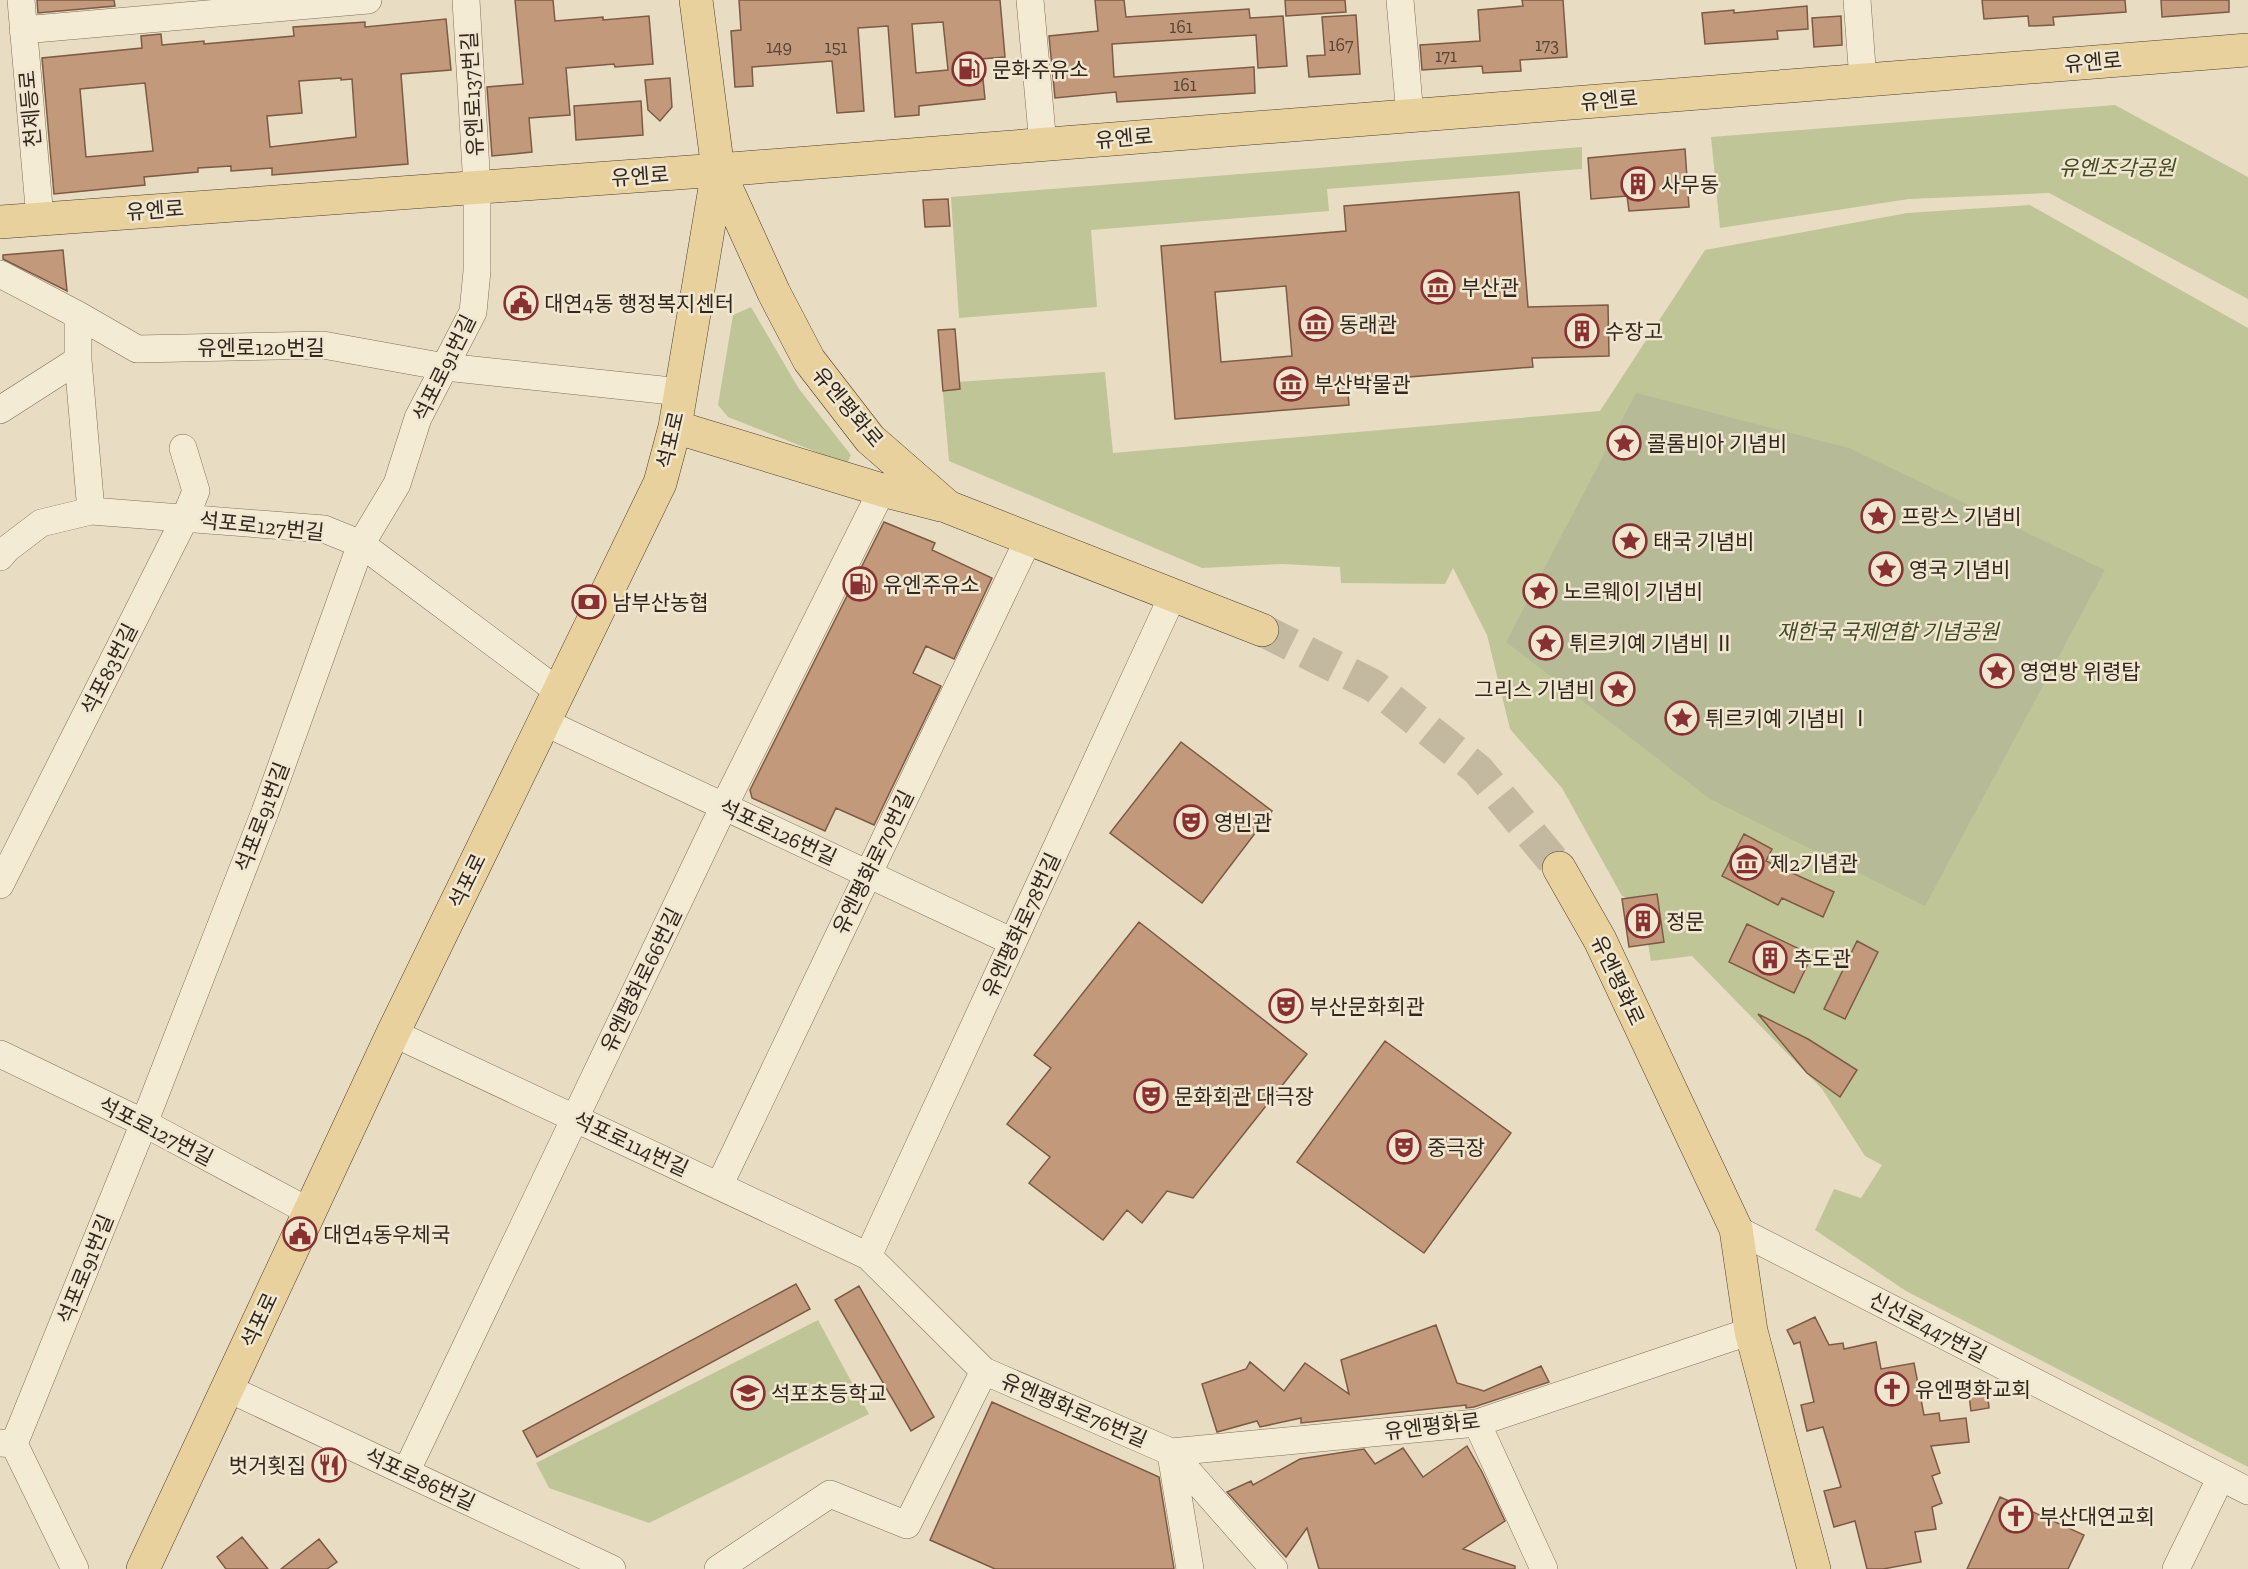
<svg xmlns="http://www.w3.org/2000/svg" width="2248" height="1569" viewBox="0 0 2248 1569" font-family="'Zilla Slab','Noto Sans KR',serif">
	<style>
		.green { fill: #c0c597 }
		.cemetery { fill: #b6ba96 }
		.building { fill: #c3997b; stroke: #7d5a43; stroke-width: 1.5; fill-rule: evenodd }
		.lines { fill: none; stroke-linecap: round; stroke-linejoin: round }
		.major-tunnel { stroke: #c3b9a1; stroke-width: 33; stroke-dasharray: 33 16; stroke-linecap: butt }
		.minor-casing { stroke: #806f5b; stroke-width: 28 }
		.major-casing { stroke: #4e3e2f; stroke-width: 34 }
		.minor { stroke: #f4ebd4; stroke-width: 27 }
		.major { stroke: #e8d19d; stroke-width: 33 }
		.labels { text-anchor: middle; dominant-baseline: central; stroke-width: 5; stroke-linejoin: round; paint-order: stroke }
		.number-label { font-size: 18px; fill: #564435 }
		.street-label { font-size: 21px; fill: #31271e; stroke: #f1e7d0 }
		.poi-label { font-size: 21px; fill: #31271e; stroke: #f1e7d0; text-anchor: start }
		.park-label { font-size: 21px; font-style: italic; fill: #424c26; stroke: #f1e7d0 }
	</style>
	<rect width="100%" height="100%" fill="#e8ddc2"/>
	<path class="green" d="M2115 105 2248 177V299L2049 193 1909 199 1720 228 1711 137Z
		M1582 147V169L1327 189 1329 211 1091 230 1097 307 959 318 951 197Z
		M2030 205 2248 328V1467L1906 1291 1815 1230 1834 1189 1861 1198 1882 1165 1865 1156 1822 1089 1692 956 1651 961 1648 944 1630 899 1622 896 1562 788 1510 729 1487 635 1453 568 1445 584 1341 583 1340 567 1282 564 1202 568 949 461 942 383 1105 372 1113 453 1600 411 1705 250 1907 213Z
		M751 307 799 389 851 455 847 464 728 417 718 405 733 315Z
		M818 1320 869 1414 649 1523 549 1488 536 1463Z"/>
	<path class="cemetery" d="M1636 393 1849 448 2105 570 1925 906 1710 799 1506 642Z"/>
	<path class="building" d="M37 0H114L115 6 38 13Z
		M515 0H553L555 21 603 17V20L649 16 653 64 615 67 614 64 566 68 570 115 529 118 532 152 492 156 487 87 523 84Z
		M739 0H1000L1005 57 981 59 985 99 919 106V115L895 117 888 26 858 28 864 111 837 113 832 61 752 67 753 86 735 87 731 31 741 30ZM943 22 948 70 916 73 912 24Z
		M1095 0H1124L1126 17 1249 9 1250 18 1283 16 1287 66 1258 68 1256 35 1112 44 1114 77 1254 67 1255 93 1117 102 1116 92 1055 98 1049 36 1098 31Z
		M1285 0H1345L1346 12 1286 16Z
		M1522 0H1563L1567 57 1520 60 1521 71 1483 73 1482 66 1422 70 1420 45 1480 41 1478 10 1523 6Z
		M1982 0H2125L2126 12 2053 17 2054 25 2029 26 2028 16 1984 19Z
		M2161 0H2229V12L2162 17Z
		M1807 6 1808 29 1777 31 1778 39 1705 44 1702 13 1734 10V13Z
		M1356 15 1360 74 1309 77 1307 56 1325 55 1322 17Z
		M1841 16 1842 45 1814 47 1812 18Z
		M446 19 451 70 401 74 408 164 272 175V168L231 171V166L198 168V172L144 177 145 185 54 194 42 58 142 48 141 36 161 34 162 45 204 41V44L294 36 293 27 365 22V27ZM341 78V80L352 79 356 137 270 147 267 116 302 113 299 81ZM145 83 153 151 86 157 80 89Z
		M670 78 672 107 660 121 648 110 645 80Z
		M641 101 643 135 576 140 574 106Z
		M1685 149 1689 207 1629 211 1627 196 1591 199 1588 158Z
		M1519 192 1528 307 1608 305 1609 356 1532 358 1533 367 1347 382 1349 405 1175 419 1161 246 1346 231 1344 206ZM1286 286 1292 356 1221 362 1215 292Z
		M948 199 950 226 925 227 923 200Z
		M63 250 67 291 3 259V255Z
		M955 329 960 389 943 391 938 330Z
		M884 522 935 543 932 550 992 578 954 659 926 646 913 673 941 686 874 825 836 808 825 831 752 798 750 790Z
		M1181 742 1272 811 1202 903 1110 833Z
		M1744 834 1772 849 1766 861 1834 892 1823 917 1782 898 1778 905 1722 876Z
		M1657 894 1664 942 1629 947 1622 899Z
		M1139 922 1307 1054 1193 1198 1167 1191 1142 1223 1127 1210 1103 1240 1029 1183 1050 1157 1007 1124 1051 1068 1034 1055Z
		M1747 924 1812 955 1794 993 1729 962Z
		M1857 941 1878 952 1845 1019 1824 1009Z
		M1758 1014 1808 1039 1857 1070 1840 1097 1807 1073Z
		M1385 1041 1511 1133 1424 1253 1297 1162Z
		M796 1284 810 1309 537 1457 523 1431Z
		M859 1286 934 1417 911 1431 835 1300Z
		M1815 1317 1829 1345 1843 1343 1844 1349 1876 1342 1881 1369 1914 1363 1924 1415 1939 1413 1940 1421 1966 1418 1969 1442 1931 1446 1940 1473 1932 1476 1942 1503 1932 1507 1936 1529 1915 1532 1921 1562 1883 1569H1867L1855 1521 1834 1527 1824 1491 1841 1487 1823 1427 1807 1431 1801 1405 1814 1402 1800 1342 1794 1344 1787 1330Z
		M1436 1325 1457 1383 1484 1391 1541 1366 1549 1382 1474 1407 1466 1408V1405L1301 1423V1418L1260 1427 1257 1421 1217 1432 1202 1384 1246 1369 1250 1362 1284 1391 1305 1363 1349 1394 1341 1360Z
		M1967 1381 1987 1389 1989 1408 1971 1411Z
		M992 1402 1159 1477 1174 1569H995L930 1540Z
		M1467 1446 1482 1472 1505 1521 1463 1549 1515 1566V1569H1319L1307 1528 1286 1557 1227 1492 1251 1481 1253 1485 1300 1459 1364 1449 1375 1464 1403 1448 1423 1477Z
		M2000 1497 2084 1535 2068 1569H1967Z
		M242 1537 268 1569H226L217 1557Z
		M319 1539 337 1562 327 1569H281Z"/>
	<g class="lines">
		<path class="major-tunnel" d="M1262 630 1374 686 1478 770 1559 868"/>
		<defs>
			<path id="minor" d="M21 0 40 219
				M1030 0 1043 145
				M1400 0 1410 116
				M1857 0 1863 80
				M23 30 368 0
				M0 274 78 315 137 349 323 345 445 367 681 392
				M78 315V360L91 511
				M0 410 78 360
				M0 557 7 549 41 523 91 511 324 529 361 544 559 692
				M544 722 1013 942
				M0 885 185 518 196 491 183 448
				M393 1033 868 1256 984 1371 1171 1452 1274 1569
				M0 1054 144 1123 310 1212
				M719 1186 1029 538
				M1736 1229 2248 1491
				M868 1256 1173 595
				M227 1388 612 1569
				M1477 1423 1544 1569
				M0 1443 14 1444 144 1123 265 812 361 544 397 484 418 418 473 312 477 271V187L466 0
				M14 1444 75 1569
				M1171 1452 1477 1423 1751 1331
				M1171 1454 1190 1569
				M406 1472 724 806 882 490
				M718 1569 830 1494 907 1525 984 1371
				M2176 1569 2221 1477"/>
			<path id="major" d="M696 0 718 170 774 293 809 360 870 439 948 507 1262 630
				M0 222 718 170 2248 50
				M675 427 882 490 941 505
				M1559 868 1600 940 1736 1229 1751 1331 1814 1569
				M143 1569 393 1033 660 483 675 427 718 170"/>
		</defs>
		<use href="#minor" class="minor-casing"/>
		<use href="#major" class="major-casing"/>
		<use href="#minor" class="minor"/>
		<use href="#major" class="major"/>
	</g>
	<defs>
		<symbol id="fuel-ring" viewBox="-11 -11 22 22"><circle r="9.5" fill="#f1e7d0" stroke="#893132" stroke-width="1.5"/><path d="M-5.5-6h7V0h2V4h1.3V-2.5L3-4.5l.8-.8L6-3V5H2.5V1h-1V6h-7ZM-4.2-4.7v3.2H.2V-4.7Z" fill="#893132"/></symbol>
		<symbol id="building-ring" viewBox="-11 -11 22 22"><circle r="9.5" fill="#f1e7d0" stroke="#893132" stroke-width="1.5"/><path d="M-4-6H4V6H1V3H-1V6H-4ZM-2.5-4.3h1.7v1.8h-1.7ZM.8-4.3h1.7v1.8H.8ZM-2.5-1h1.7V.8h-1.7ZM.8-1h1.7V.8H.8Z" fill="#893132"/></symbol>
		<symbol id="museum-ring" viewBox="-11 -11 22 22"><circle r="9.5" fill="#f1e7d0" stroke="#893132" stroke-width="1.5"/><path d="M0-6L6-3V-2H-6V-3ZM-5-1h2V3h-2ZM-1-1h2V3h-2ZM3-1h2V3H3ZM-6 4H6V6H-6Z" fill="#893132"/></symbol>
		<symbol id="civic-ring" viewBox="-11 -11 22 22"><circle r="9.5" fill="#f1e7d0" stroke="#893132" stroke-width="1.5"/><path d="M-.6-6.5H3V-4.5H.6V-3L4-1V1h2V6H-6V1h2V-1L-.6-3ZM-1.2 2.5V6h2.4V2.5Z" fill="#893132"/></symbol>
		<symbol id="sight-ring" viewBox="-11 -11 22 22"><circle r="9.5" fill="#f1e7d0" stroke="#893132" stroke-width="1.5"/><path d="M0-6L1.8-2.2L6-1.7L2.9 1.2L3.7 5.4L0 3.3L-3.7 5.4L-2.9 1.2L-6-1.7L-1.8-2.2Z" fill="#893132"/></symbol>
		<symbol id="bank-ring" viewBox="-11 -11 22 22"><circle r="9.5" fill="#f1e7d0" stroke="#893132" stroke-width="1.5"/><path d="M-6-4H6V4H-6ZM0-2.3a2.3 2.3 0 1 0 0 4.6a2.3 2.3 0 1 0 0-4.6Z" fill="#893132"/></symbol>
		<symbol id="theatre-ring" viewBox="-11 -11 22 22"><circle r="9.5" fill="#f1e7d0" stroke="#893132" stroke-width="1.5"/><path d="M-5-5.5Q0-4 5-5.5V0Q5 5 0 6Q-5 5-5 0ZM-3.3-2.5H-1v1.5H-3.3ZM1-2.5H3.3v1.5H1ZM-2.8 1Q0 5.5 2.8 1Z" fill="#893132"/></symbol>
		<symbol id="church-ring" viewBox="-11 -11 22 22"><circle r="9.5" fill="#f1e7d0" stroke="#893132" stroke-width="1.5"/><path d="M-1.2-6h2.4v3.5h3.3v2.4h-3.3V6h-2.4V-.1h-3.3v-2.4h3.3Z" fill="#893132"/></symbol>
		<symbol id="school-ring" viewBox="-11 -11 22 22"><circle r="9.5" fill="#f1e7d0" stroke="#893132" stroke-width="1.5"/><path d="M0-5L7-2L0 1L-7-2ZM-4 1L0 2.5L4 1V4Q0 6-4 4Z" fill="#893132"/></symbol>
		<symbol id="restaurant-ring" viewBox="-11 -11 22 22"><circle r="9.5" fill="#f1e7d0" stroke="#893132" stroke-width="1.5"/><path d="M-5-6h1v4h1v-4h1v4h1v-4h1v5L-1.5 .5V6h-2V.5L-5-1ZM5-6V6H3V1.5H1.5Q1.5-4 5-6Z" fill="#893132"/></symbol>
	</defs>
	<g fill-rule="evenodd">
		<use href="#fuel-ring" x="950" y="50" width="38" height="38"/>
		<use href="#building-ring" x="1619" y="165" width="38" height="38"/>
		<use href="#museum-ring" x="1419" y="268" width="38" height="38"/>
		<use href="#civic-ring" x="502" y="284" width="38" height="38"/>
		<use href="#museum-ring" x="1297" y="305" width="38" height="38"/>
		<use href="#building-ring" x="1563" y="312" width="38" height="38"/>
		<use href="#museum-ring" x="1272" y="365" width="38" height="38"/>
		<use href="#sight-ring" x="1605" y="424" width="38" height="38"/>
		<use href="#sight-ring" x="1859" y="497" width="38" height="38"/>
		<use href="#sight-ring" x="1611" y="522" width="38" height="38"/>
		<use href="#sight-ring" x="1867" y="550" width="38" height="38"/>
		<use href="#fuel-ring" x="841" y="565" width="38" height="38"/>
		<use href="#sight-ring" x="1521" y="572" width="38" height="38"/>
		<use href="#bank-ring" x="570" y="583" width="38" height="38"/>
		<use href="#sight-ring" x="1527" y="624" width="38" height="38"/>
		<use href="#sight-ring" x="1978" y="652" width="38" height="38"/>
		<use href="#sight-ring" x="1599" y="670" width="38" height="38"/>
		<use href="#sight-ring" x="1663" y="699" width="38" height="38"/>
		<use href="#theatre-ring" x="1172" y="803" width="38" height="38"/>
		<use href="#museum-ring" x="1728" y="844" width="38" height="38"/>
		<use href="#building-ring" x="1624" y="902" width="38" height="38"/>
		<use href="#building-ring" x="1751" y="939" width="38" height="38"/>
		<use href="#theatre-ring" x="1267" y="987" width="38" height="38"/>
		<use href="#theatre-ring" x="1132" y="1077" width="38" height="38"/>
		<use href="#theatre-ring" x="1385" y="1128" width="38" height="38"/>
		<use href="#civic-ring" x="281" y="1215" width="38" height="38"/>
		<use href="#church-ring" x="1873" y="1370" width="38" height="38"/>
		<use href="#school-ring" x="729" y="1374" width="38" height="38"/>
		<use href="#restaurant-ring" x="310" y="1446" width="38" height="38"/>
		<use href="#church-ring" x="1997" y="1497" width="38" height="38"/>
	</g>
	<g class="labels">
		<g class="number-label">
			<text x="1181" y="27">161</text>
			<text x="1341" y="45">167</text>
			<text x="1547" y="45">173</text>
			<text x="779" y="47">149</text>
			<text x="836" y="47">151</text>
			<text x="1446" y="56">171</text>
			<text x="1185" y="85">161</text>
		</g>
		<g class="street-label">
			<text transform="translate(2093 62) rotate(-5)">유엔로</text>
			<text transform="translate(472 94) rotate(-93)">유엔로137번길</text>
			<text transform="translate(1609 100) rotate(-5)">유엔로</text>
			<text transform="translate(30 109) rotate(-95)">천제등로</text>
			<text transform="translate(1124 138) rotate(-5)">유엔로</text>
			<text transform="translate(640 176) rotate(-4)">유엔로</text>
			<text transform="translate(155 210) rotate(-4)">유엔로</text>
			<text x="261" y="347">유엔로120번길</text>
			<text transform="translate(444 368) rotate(-64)">석포로91번길</text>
			<text transform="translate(848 407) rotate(50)">유엔평화로</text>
			<text transform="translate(670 440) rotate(-77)">석포로</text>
			<text transform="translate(262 526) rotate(6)">석포로127번길</text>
			<text transform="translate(109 669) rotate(-63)">석포83번길</text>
			<text transform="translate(262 817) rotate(-69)">석포로91번길</text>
			<text transform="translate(778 832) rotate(25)">석포로126번길</text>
			<text transform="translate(873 862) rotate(-64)">유엔평화로70번길</text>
			<text transform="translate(467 881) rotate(-64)">석포로</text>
			<text transform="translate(1021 925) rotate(-65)">유엔평화로78번길</text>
			<text transform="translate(641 980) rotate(-64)">유엔평화로66번길</text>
			<text transform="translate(1618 980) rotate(65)">유엔평화로</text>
			<text transform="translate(156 1131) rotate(27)">석포로127번길</text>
			<text transform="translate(631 1144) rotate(25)">석포로114번길</text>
			<text transform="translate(85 1269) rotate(-68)">석포로91번길</text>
			<text transform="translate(259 1320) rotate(-65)">석포로</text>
			<text transform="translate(1928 1327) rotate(27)">신선로447번길</text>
			<text transform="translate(1074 1410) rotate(23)">유엔평화로76번길</text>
			<text transform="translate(1432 1426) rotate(-7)">유엔평화로</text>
			<text transform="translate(420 1479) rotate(25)">석포로86번길</text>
		</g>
		<g class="poi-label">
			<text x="992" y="69">문화주유소</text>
			<text x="1661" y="184">사무동</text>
			<text x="1461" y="287">부산관</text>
			<text x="544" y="303">대연4동 행정복지센터</text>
			<text x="1339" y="324">동래관</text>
			<text x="1605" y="331">수장고</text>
			<text x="1314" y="384">부산박물관</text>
			<text x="1647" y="443">콜롬비아 기념비</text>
			<text x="1901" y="516">프랑스 기념비</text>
			<text x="1653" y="541">태국 기념비</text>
			<text x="1909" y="569">영국 기념비</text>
			<text x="883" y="584">유엔주유소</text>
			<text x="1563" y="591">노르웨이 기념비</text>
			<text x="612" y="602">남부산농협</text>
			<text x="1569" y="643">튀르키예 기념비 Ⅱ</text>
			<text x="2020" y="671">영연방 위령탑</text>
			<text x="1595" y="689" text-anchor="end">그리스 기념비</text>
			<text x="1705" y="718">튀르키예 기념비 Ⅰ</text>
			<text x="1214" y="822">영빈관</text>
			<text x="1770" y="863">제2기념관</text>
			<text x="1666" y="921">정문</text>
			<text x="1793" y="958">추도관</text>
			<text x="1309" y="1006">부산문화회관</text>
			<text x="1174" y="1096">문화회관 대극장</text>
			<text x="1427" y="1147">중극장</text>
			<text x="323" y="1234">대연4동우체국</text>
			<text x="1915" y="1389">유엔평화교회</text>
			<text x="771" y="1393">석포초등학교</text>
			<text x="306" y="1465" text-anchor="end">벗거횟집</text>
			<text x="2039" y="1516">부산대연교회</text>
		</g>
		<g class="park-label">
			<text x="2117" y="167">유엔조각공원</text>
			<text x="1888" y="631">재한국 국제연합 기념공원</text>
		</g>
	</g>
</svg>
